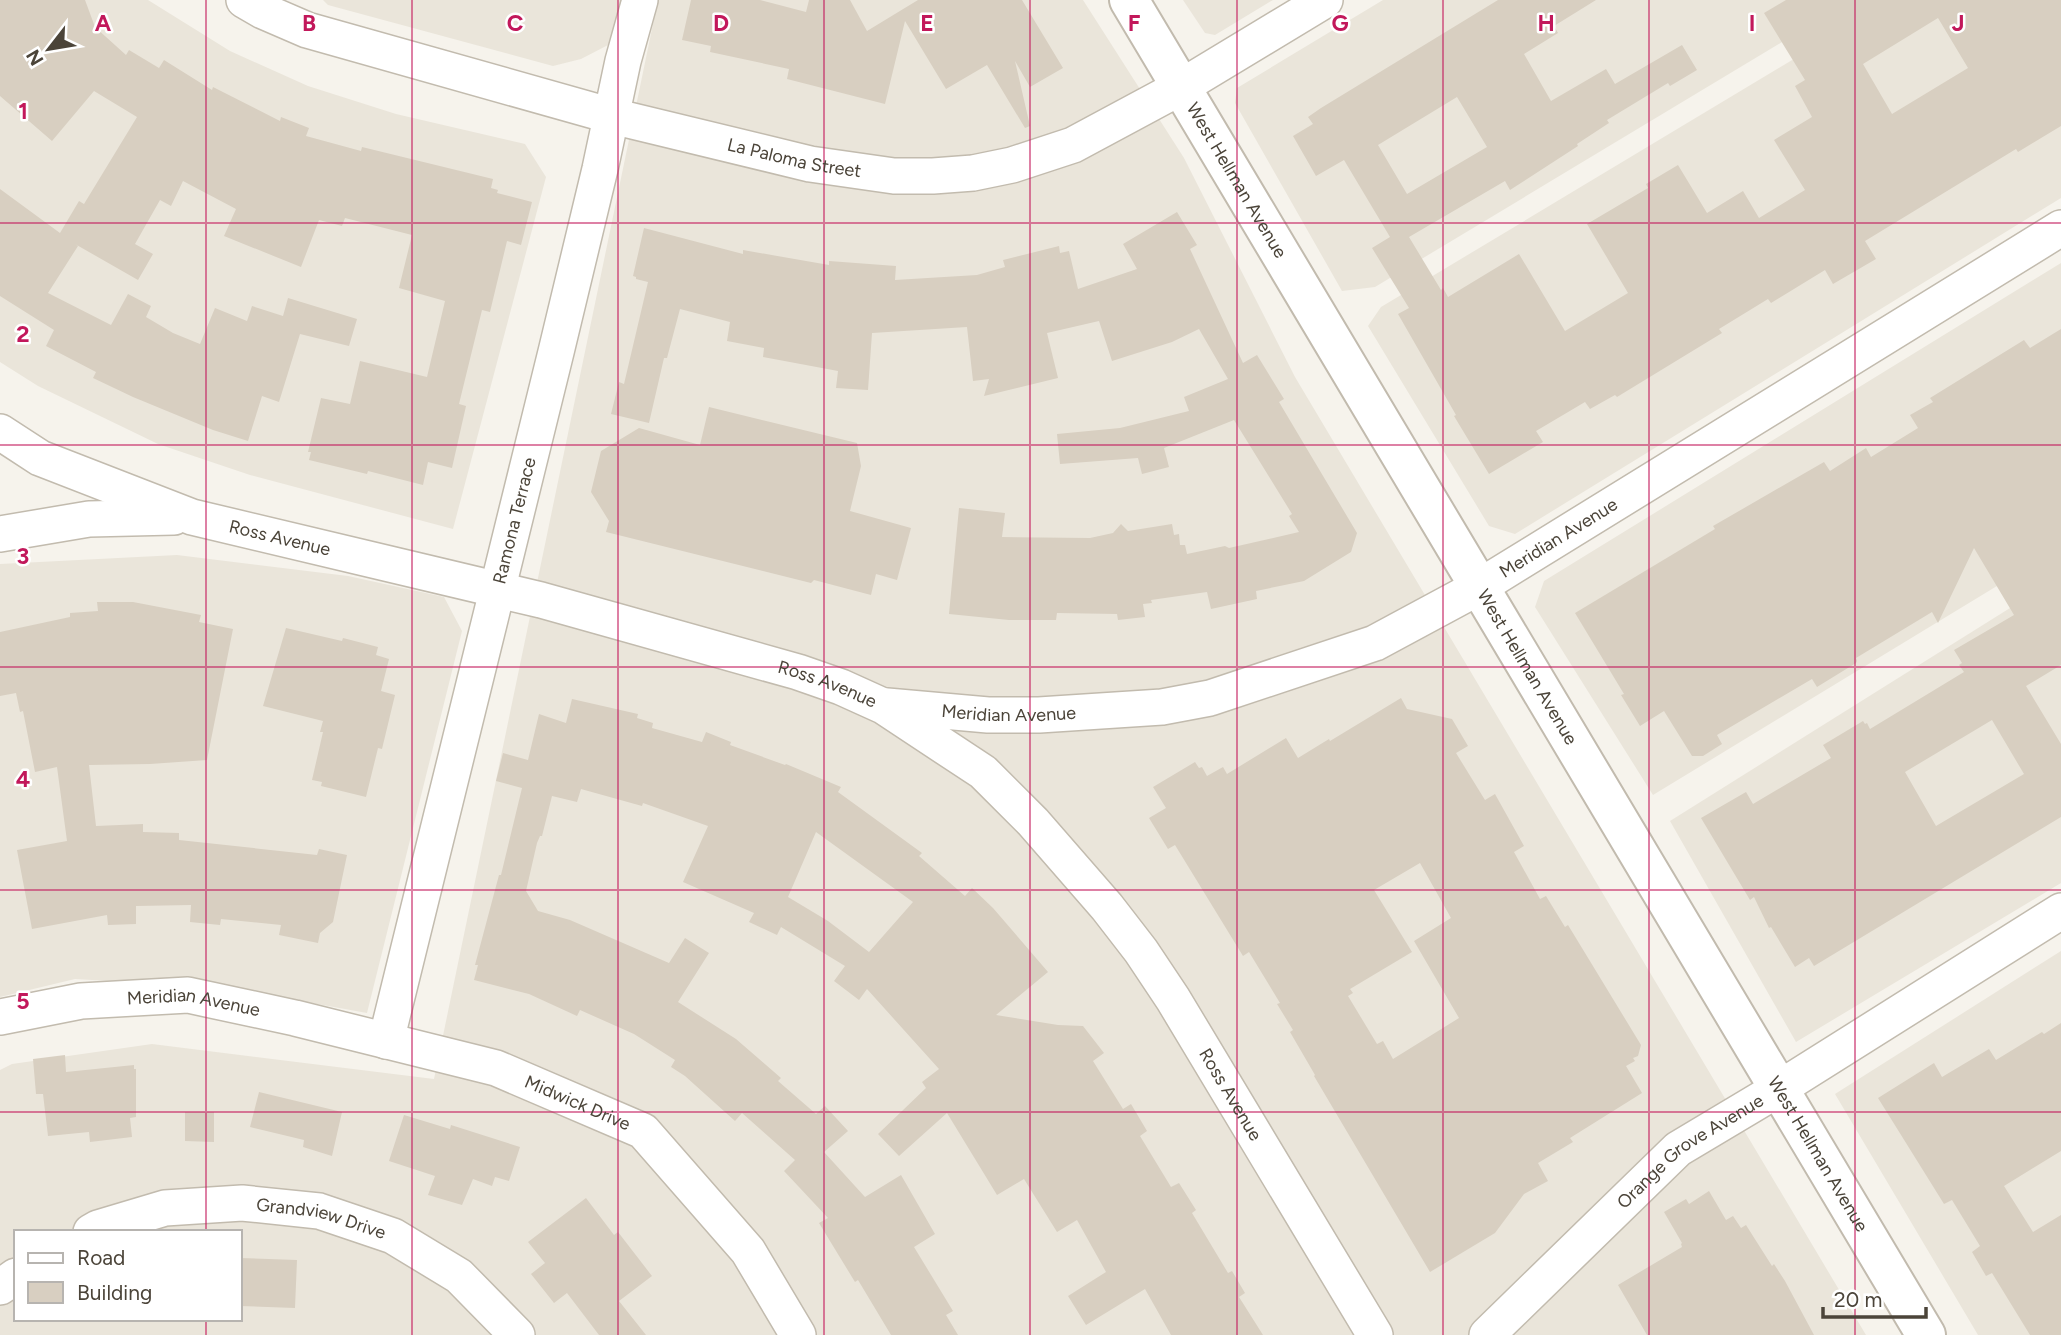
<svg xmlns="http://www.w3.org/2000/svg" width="2061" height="1335" viewBox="0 0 2061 1335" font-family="Figtree,sans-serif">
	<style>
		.residential { fill: #eae5da; fill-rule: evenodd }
		.building { fill: #d8cfc1; fill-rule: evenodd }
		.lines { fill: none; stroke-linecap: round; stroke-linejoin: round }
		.minor-casing { stroke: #c2bbae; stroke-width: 38 }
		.tertiary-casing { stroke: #c2bbae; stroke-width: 42 }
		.minor { stroke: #fff; stroke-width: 35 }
		.tertiary { stroke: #fff; stroke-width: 38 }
		.grid { fill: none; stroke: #c2185b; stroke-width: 2; stroke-opacity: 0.55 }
		.labels { text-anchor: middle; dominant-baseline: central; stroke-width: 5; stroke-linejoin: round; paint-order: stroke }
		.street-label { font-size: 18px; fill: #4b4439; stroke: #fff }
		.grid-label { font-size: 23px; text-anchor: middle; font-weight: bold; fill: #c2185b; stroke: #fff; stroke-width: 5; stroke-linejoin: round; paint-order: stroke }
	</style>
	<rect width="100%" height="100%" fill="#f6f3ec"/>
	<path class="residential" d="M0 0H148L230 51 308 86 396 114 525 144 546 177 453 529 250 475 158 444 38 386 0 362Z
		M323 0H627L610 44 581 59 553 66 328 5Z
		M658 0H1083L1184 158 1295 377 1866 1335H0V1070L12 1064 152 1044 434 1079ZM16 1232H240V1319H16Z
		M1183 0H1273L1215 35 1205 33Z
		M1383 0H1852L1375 287 1342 291 1235 103 1237 88Z
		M1892 0H2061V198L1515 534 1489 526 1368 326 1381 307Z
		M2061 263V547L1653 795 1535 607 1544 581Z
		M177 555 348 576 444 597 462 631 367 1013 229 988 75 979 0 997V564Z
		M2061 576V883L1796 1042 1670 821Z
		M2061 951V1335H1978L1835 1094Z"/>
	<path class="building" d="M0 0H85L95 27 126 55 129 50 159 68 164 60 212 90 213 87 280 121 281 117 309 128 306 136 361 151 362 147 493 179 491 188 498 190 497 193 532 202 521 245 507 241 490 312 482 310 459 404 466 406 452 468 428 462 423 485 368 471 367 474 309 460 311 452H308L321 398 350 404 360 361 427 377 445 301 399 288 412 235 345 218 342 226 319 220 301 267 224 236 236 209 183 181 171 206 160 200 135 244 153 254 138 280 75 244 78 246 48 293 111 325 128 294 151 306 146 317 173 333 200 344 215 308 247 321 252 306 283 316 288 298 357 319 349 346 300 334 279 402 262 396 248 441 213 430 133 397 93 378 96 372 46 346 54 330 0 296V189L60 233 79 201 84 204 137 117 94 91 52 141 0 96Z
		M691 0H760L806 12 809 0H850L867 31 918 0H1022L1063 68 1030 87 1015 61 1030 126 1025 128 987 65 946 89 905 21 885 104 787 79 789 69 710 52 711 46 682 40Z
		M1498 0H1596L1554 26 1558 33 1524 54 1551 101 1606 69 1615 84 1682 45 1697 70 1670 86 1668 83 1607 120 1609 123 1577 144 1578 146 1510 190 1505 181 1409 237 1441 290 1443 288 1448 297 1519 254 1565 331 1628 293 1587 224 1648 188 1646 184 1678 165 1707 213 1743 191 1759 218 1805 190 1774 140 1812 117 1795 86 1805 80 1764 13 1786 0H2061V126L2018 152 2016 149 1865 241 1876 259 1833 284 1825 270 1771 303 1768 299 1719 329 1722 333 1617 397 1615 395 1590 409 1585 402 1536 431 1543 442 1489 474 1454 416 1456 415 1398 314 1409 308 1372 248 1390 237 1344 160 1316 176 1293 136 1313 124 1308 117 1321 108ZM1938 18 1968 68 1892 114 1863 64ZM1457 97 1487 147 1407 194 1378 145Z
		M1177 212 1197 245 1190 249 1243 363 1257 355 1284 399 1279 402 1357 533 1351 552 1304 581 1256 591 1257 599 1211 609 1207 592 1151 600 1152 603 1143 604 1145 617 1118 620 1117 614 1057 613 1056 620H1009L949 614 959 508 1005 513 1002 537 1090 538 1113 533 1121 524 1128 531 1172 524 1174 535 1179 534 1180 545H1185L1187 554 1225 546 1229 548 1299 532 1289 516 1292 514 1234 420 1164 448 1169 467 1142 474 1138 458 1060 464 1057 434 1120 428 1189 411 1184 397 1228 379 1199 329 1172 342 1112 361 1099 321 1047 333 1058 378 984 396 989 379 973 381 967 327 872 333 868 390 836 388 838 371 763 357 764 348 727 341 730 322 680 309 667 358H664L649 423 611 414 619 382 624 384 648 282 636 279V277L633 276 644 228 743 254V250L829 265V261L896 266 895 280 977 275 1005 267 1003 260 1059 246 1060 253 1069 251 1078 289 1137 269 1123 244Z
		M2061 329V665L2026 686 2061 744V817L1814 966 1809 958 1795 967 1771 927 1769 928 1754 897 1750 900 1701 818 1746 792 1753 804 1831 758 1823 745 1863 721 1865 724 1867 723 1870 729 1964 672 1959 665 1962 663 1954 650 2014 615 1974 548 1938 623 1932 612 1856 658 1857 661 1856 663 1817 687 1812 679 1717 735 1722 744 1703 756H1692L1664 711 1640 726 1621 695 1624 694 1575 613 1715 529 1713 526 1824 462 1830 471 1866 448 1871 457 1918 428 1910 415 1933 402 1930 398 2024 340 2030 348ZM1992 720 2024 774 1936 826 1905 772Z
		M709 407 857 443 861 466 850 511 911 528 897 580 876 574 871 595 814 580 811 583 606 532 609 521 591 492 601 451 639 428 700 445Z
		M97 602H133L201 615 199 622 233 629 207 760 150 764 89 765 96 826 143 824V832L179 833V840L317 855 319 849 347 855 333 922 320 933 318 943 279 935 281 925 221 919 220 925 190 922 191 905 136 906V924L108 925 107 915 32 929 17 850 67 841 57 767 35 772 23 711 20 712 16 693 0 696V632L70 617V613L98 611Z
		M286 628 342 641 343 638 378 647 376 655 389 659 381 691 395 695 382 749 378 748 366 797 321 786 322 782 312 780 323 732H320L323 721 263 706Z
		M1401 698 1407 709 1452 719 1468 746 1456 753 1485 800 1495 794 1524 846 1514 852 1540 899 1546 896 1565 927 1568 925 1641 1045 1638 1056 1633 1058 1635 1061 1626 1066 1642 1093 1570 1138 1573 1142 1538 1163 1548 1181 1524 1194 1495 1233 1430 1272 1314 1076 1315 1075 1290 1032 1293 1030 1277 1004 1280 1003 1249 952 1243 956 1175 845 1168 849 1149 818 1166 808 1153 787 1195 762 1199 768 1202 767 1207 776 1223 767 1227 774 1286 738 1298 758 1329 739 1330 741ZM1420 863 1451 918 1414 941 1459 1018 1393 1059 1383 1041 1377 1044 1348 996 1353 993 1350 989 1412 952 1374 890Z
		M572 699 638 714 637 718 653 723 652 728 702 742 706 732 731 742 730 745 785 765 786 764 841 787 838 792 922 853 919 856 965 896 972 888 993 908 1048 972 996 1015 1058 1025 1083 1026 1104 1053 1093 1061 1123 1109 1131 1104 1147 1131 1140 1136 1171 1187 1179 1183 1196 1210 1192 1213 1228 1273 1232 1271 1245 1293 1239 1297 1263 1335H1171L1145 1289 1086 1325 1068 1296 1106 1272 1077 1220 1057 1232 1024 1179 997 1195 947 1113 899 1156 878 1134 926 1088 922 1082 939 1069 867 989 859 1000 834 981 845 966 781 927 777 935 749 922 754 913 683 882 708 826 643 803 642 806 581 789 577 802 552 796 542 836H540L537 843 526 891 538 911 570 920 669 963 685 938 709 953 678 1002 736 1039 781 1078 778 1081 816 1114 825 1106 848 1131 824 1152 865 1197 901 1175 935 1234 914 1247 953 1311 946 1315 958 1335H891L858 1280 855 1282 819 1223 828 1218 784 1171 795 1160 742 1113 735 1121 685 1076 671 1067 675 1060 634 1034 580 1010 577 1016 529 994 474 980 478 965H475L499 875H501L522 788 496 781 503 753 528 760 539 714 566 723ZM816 832 913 902 869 952 828 921 788 897Z
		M2061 1023V1151L2004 1186 2033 1232 2061 1215V1335H2030L1992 1273 1986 1276 1972 1252 1980 1246 1952 1200 1944 1204 1878 1098 1934 1063 1942 1077 1989 1049 1996 1060 2042 1032 2044 1034Z
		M65 1055 66 1072 134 1065V1069H136V1117L130 1118 132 1137 90 1142 89 1132 48 1136 43 1094H36L33 1059Z
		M259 1092 342 1112 332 1156 303 1147 304 1140 250 1127Z
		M185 1112H214V1142L185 1141Z
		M404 1115 450 1129 451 1125 520 1147 509 1181 495 1177 492 1186 473 1179 462 1205 428 1195 435 1176 389 1161Z
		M1709 1191 1726 1220 1733 1216 1741 1228 1746 1225 1772 1266 1774 1264 1785 1281 1814 1335H1647L1618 1285 1682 1247 1681 1244 1682 1243 1664 1212 1686 1199 1689 1204Z
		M586 1198 614 1235 618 1232 652 1276 619 1301 646 1335H599L567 1293 554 1303 531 1274 545 1263 528 1242Z
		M240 1258 297 1260 295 1308 240 1306Z"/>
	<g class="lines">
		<defs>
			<g id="minor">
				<path id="s1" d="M244 0 263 11 307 30 612 116 810 164 894 176H933L973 173 1012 165 1073 145 1181 87 1325 0"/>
				<path id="s2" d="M0 432 40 458 192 517 541 600 798 672 841 687 883 706 983 772 1033 822 1107 907 1141 951 1173 999 1375 1335"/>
				<path d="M0 534 89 519 174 517"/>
				<path id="s3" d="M887 706 988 715H1039L1162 707 1210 698 1375 643 1479 587 2061 228"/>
				<path id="s4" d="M0 1017 81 1001 188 995 295 1018 496 1068 643 1131 748 1251 798 1335"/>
				<path id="s5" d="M386 1041 556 352 600 169 623 61 640 0"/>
				<path id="s6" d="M91 1232 98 1228 165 1208 242 1203 319 1211 393 1236 459 1276 517 1335"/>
				<path d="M0 1287 16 1276"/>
				<path id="s7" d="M1487 1335 1678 1149 1780 1088 2061 911"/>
			</g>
			<g id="tertiary">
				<path id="s8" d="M1129 0 1926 1335"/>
			</g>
		</defs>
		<use href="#minor" class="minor-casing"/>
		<use href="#tertiary" class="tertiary-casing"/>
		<use href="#minor" class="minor"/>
		<use href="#tertiary" class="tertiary"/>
	</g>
	<path class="grid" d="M206 0V1232M412 0V1335M618 0V1335M824 0V1335M1030 0V1335M1237 0V1335M1443 0V1335M1649 0V1335M1855 0V1335M0 223H2061M0 445H2061M0 667H2061M0 890H2061M0 1112H2061M206 1319V1335"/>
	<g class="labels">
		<g class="street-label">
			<text stroke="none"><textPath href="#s1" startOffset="574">La Paloma Street</textPath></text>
			<text stroke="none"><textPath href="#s8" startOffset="210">West Hellman Avenue</textPath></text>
			<text stroke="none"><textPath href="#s5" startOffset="536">Ramona Terrace</textPath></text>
			<text stroke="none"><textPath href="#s3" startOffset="710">Meridian Avenue</textPath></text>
			<text stroke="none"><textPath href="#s2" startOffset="301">Ross Avenue</textPath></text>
			<text stroke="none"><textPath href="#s8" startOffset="777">West Hellman Avenue</textPath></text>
			<text stroke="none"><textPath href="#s2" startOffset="868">Ross Avenue</textPath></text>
			<text stroke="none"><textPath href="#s3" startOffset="122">Meridian Avenue</textPath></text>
			<text stroke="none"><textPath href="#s4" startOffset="196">Meridian Avenue</textPath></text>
			<text stroke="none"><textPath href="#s2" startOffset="1456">Ross Avenue</textPath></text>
			<text stroke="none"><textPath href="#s4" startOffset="595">Midwick Drive</textPath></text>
			<text stroke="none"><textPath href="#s7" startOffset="275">Orange Grove Avenue</textPath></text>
			<text stroke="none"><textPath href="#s8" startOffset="1344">West Hellman Avenue</textPath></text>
			<text stroke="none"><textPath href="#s6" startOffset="236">Grandview Drive</textPath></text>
		</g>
	</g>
	<g class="grid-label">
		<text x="103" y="31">A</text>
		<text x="309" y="31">B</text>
		<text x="515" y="31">C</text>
		<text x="721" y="31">D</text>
		<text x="927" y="31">E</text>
		<text x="1134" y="31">F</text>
		<text x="1340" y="31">G</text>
		<text x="1546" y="31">H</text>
		<text x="1752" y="31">I</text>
		<text x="1958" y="31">J</text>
		<text x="23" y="119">1</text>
		<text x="23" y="342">2</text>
		<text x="23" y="564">3</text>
		<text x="23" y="787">4</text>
		<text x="23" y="1009">5</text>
	</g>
	<rect x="14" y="1230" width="228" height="91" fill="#ffffff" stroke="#b7b4b0" stroke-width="2"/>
	<rect x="28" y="1253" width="35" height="10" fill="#ffffff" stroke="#b7b4b0" stroke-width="2"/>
	<text x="77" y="1265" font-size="21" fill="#4b4439">Road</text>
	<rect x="28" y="1282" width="35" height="21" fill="#d8cfc1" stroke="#b7b4b0" stroke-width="2"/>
	<text x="77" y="1300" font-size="21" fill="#4b4439">Building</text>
	<g transform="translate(49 49) rotate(239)" stroke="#ffffff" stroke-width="5" paint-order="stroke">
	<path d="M0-5L12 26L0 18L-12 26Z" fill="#4b4439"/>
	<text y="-10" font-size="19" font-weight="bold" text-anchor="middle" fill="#4b4439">N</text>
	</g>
	<path d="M1823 1307v10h103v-10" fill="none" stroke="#4b4439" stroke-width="3.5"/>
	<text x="1834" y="1307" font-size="21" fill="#4b4439" stroke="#ffffff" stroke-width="5" paint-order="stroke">20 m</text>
</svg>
